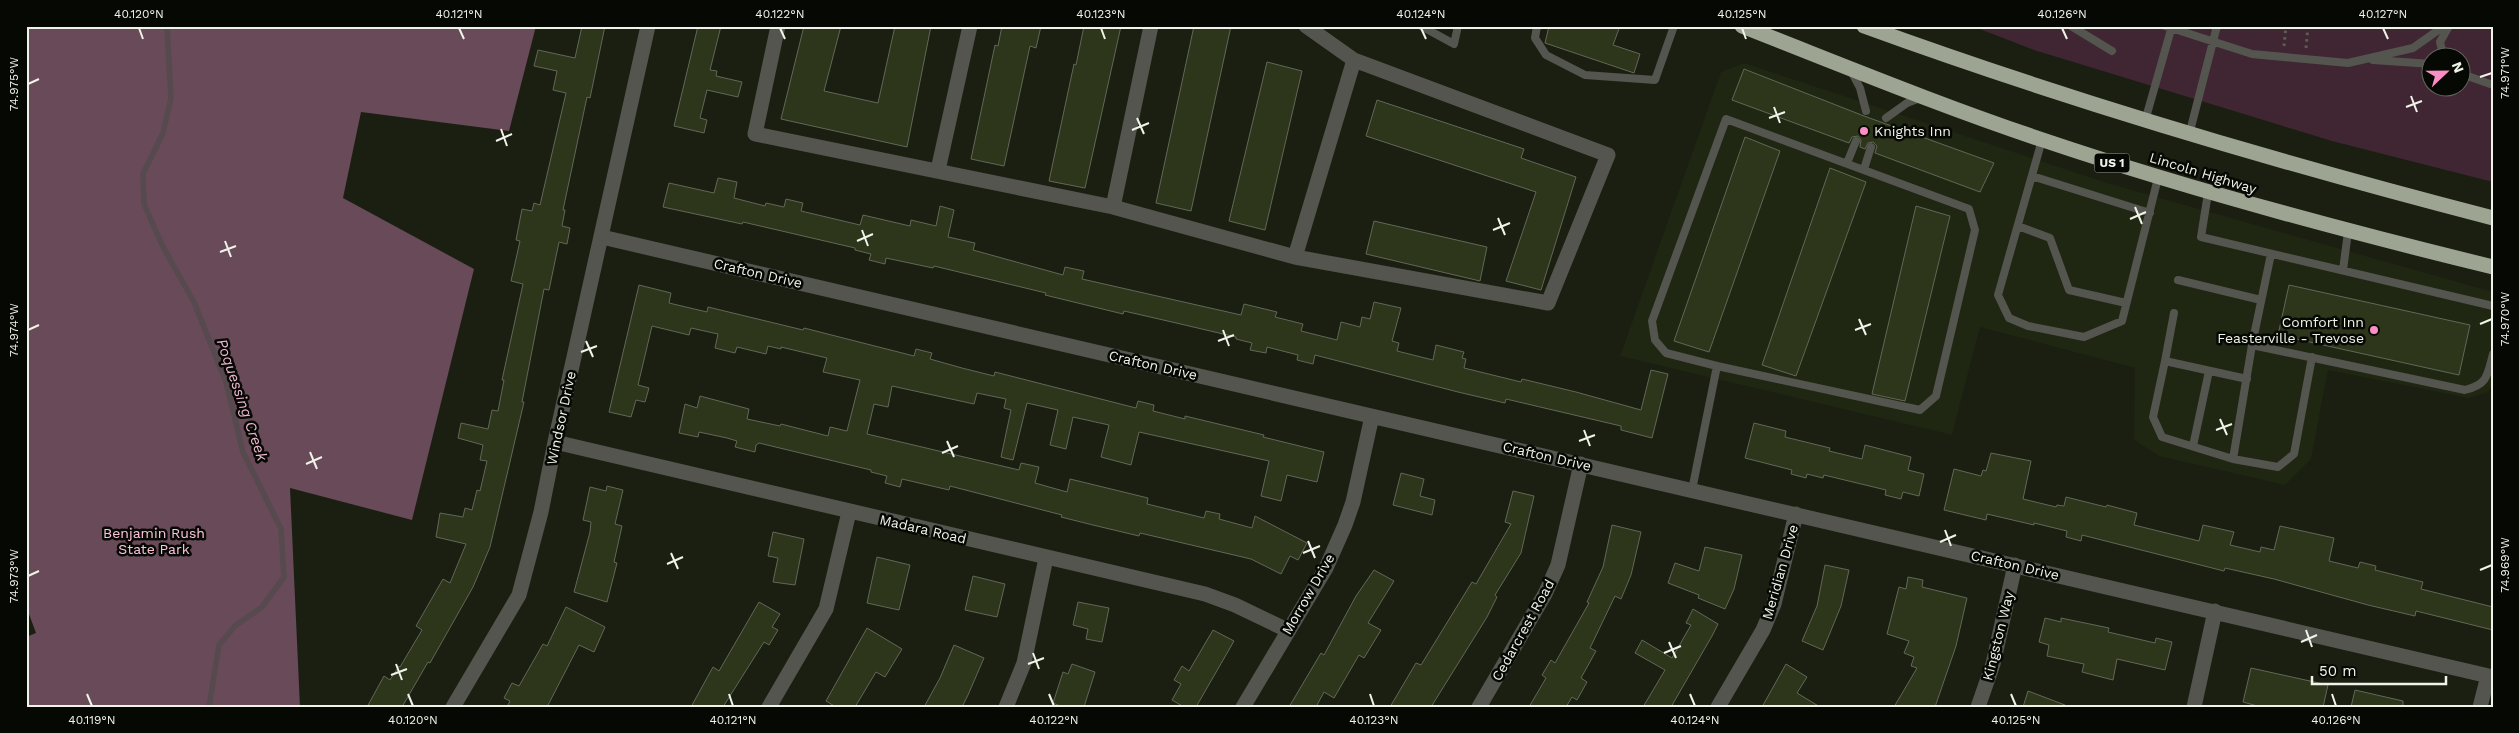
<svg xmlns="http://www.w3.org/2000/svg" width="2519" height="733" viewBox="0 0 2519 733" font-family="'Work Sans',sans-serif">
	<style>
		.built { fill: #1f2612 }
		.green { fill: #402633; fill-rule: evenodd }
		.forest { fill: #684a58 }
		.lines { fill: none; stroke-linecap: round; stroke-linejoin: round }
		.stream { stroke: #564a4e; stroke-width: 5.5 }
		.building { fill: #2d351b; stroke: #626858 }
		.path { stroke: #5b5f53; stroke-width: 3; stroke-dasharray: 2.5 4; stroke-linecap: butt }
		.lane { stroke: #53554e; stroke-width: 8 }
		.street { stroke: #53554e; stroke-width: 15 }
		.highway { stroke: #9ea492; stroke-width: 15 }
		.ticks { fill: none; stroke: #eff3e9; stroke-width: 2 }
		.poi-dot { fill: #fb8fc5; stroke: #060804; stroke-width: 2 }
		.labels { text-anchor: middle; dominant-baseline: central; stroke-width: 5; stroke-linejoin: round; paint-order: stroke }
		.shield { fill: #060804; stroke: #a9aca4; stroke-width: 1 }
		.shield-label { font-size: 12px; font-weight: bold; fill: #eff3e9 }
		.poi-label { font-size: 14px; fill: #eff3e9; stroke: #060804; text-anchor: start }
		.street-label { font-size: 14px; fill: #eff3e9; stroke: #060804 }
		.park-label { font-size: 14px; fill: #fdc3de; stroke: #060804 }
		.water-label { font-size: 15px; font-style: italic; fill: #efb6d1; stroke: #060804 }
		.neatline { fill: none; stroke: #eff3e9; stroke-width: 2 }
		.ticks-label { font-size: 12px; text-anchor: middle; fill: #eff3e9 }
	</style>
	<rect width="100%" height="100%" fill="#1a1f11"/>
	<path class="built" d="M1744 63 2107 183 2493 292V384L2488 392 2469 398 2328 370 2311 459 2285 485 2159 456 2134 440 2135 368 1980 327 1952 435 1620 356 1721 72Z"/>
	<path class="green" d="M1972 26H2493V182L2332 141 2034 50ZM2432 58H2462V88H2432Z"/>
	<path class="forest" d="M26 26H536L509 131 361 112 343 198 474 269 412 520 290 488 300 707H26V637L36 633 26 606Z"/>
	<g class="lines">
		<path class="stream" d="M167 26 171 98 163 133 143 174 144 204 163 247 194 302 226 382 243 452 281 529 284 577 262 607 235 626 219 645 209 707"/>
	</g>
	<path class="building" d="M582 26H605L590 98 587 97 563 210H565L562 226 570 228 567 244 559 242 549 290 544 289 522 402H524L490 547 473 587 430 663 428 662 402 707H367L384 676 390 680 399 666 400 667 422 630 416 626 443 579 450 583 466 544 436 537 440 513 463 517 465 508 472 510 477 490 480 491 487 461 480 460 483 445 458 438 461 423 488 429 492 410 498 411 504 380H502L523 284 511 281 520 241 516 240 522 209 532 211 534 203 540 205 566 93 553 90 557 71 534 66 538 50 575 58Z
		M698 26H721L710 70 717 71 716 76 742 82 738 97 707 90 700 118 707 120 704 133 674 126Z
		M804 26H841L824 91 878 103 895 26H931L907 147 781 119Z
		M1002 26H1041L1036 48 1030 46 1004 166 971 159 995 45 998 46Z
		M1084 26H1121L1085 188 1049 181 1074 64 1076 65Z
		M1194 26H1231L1191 211 1156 203Z
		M1549 26H1620L1613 45 1640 54 1634 73 1545 43Z
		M1267 62 1302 71 1265 230 1229 221Z
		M1744 69 1864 116 1994 163 1980 192 1875 153 1877 146 1873 142 1868 143 1865 149 1860 147 1861 140 1858 136 1852 137 1849 143 1732 100Z
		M1377 100 1524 149 1521 158 1576 177 1541 290 1506 281 1536 192 1366 136Z
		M1745 137 1780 151 1709 352 1674 341Z
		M1830 168 1866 182 1796 376 1762 365Z
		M718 178 737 182 734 198 765 206 766 203 784 207 786 199 803 203 801 211 860 225 863 215 910 226 911 220 936 226 940 206 954 210 948 237 975 243 973 250 1063 275 1065 267 1084 271 1082 279 1241 315 1244 304 1277 312 1275 317 1303 324 1301 331 1337 340 1341 322 1360 327 1362 317 1370 319 1374 302 1401 308 1392 341 1399 343 1397 351 1433 360 1436 345 1464 352 1462 358 1466 359 1464 368 1521 382 1522 379 1576 392 1641 410 1651 370 1668 374 1652 438 1621 430V426L1506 399 1505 403 1458 392 1315 355 1313 364 1297 360 1298 355 1267 347 1266 353 1250 350 1252 343 1236 339V337L1172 322 1124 311 1123 314 1045 295 1046 293 934 266 933 268 886 258 885 264 869 260 871 254 855 250V248L743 222 742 224 663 207 669 183 714 193Z
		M1916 206 1950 216 1905 401 1872 394Z
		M1374 221 1487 247 1480 281 1366 254Z
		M639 285 671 293 669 303 707 312 708 307 803 330 804 328 914 356 916 349 932 353 930 359 962 368 994 376 995 372 1136 408 1138 401 1154 405 1153 411 1185 419V416L1264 435 1263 437 1324 452 1317 482 1287 475 1281 501 1261 496 1269 461 1139 432 1131 465 1101 457 1109 425 1073 417 1066 449 1050 445 1058 410 1027 403 1013 460 1001 457 1011 410 1004 408 1006 399 977 393 974 404 892 386 888 407 874 404 867 434 1019 470 1021 463 1039 467 1035 483 1067 492 1070 479 1148 498 1147 504 1204 518 1206 511 1220 514 1219 519 1252 528 1255 516 1307 543 1298 560 1290 556 1281 574 1251 559 1140 533 1139 536 1093 525 1061 517 1062 515 950 486 949 490 902 479 900 487 885 483 887 476 871 472V470L759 443 756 445 755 452 735 447 737 441 727 438 699 432 698 437 679 433 685 404 697 408 700 396 749 409 747 419 780 426 781 424 828 436 830 427 847 431 860 380 823 372 827 358 781 347V349L768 346 766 354 737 347 735 353 715 348 718 334 691 328 689 335 652 326 638 385 649 388 645 402 636 400 631 417 609 412Z
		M2289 285 2470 325 2459 375 2278 335Z
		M1754 423 1786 431 1785 437 1830 448 1829 451 1862 459 1865 445 1911 457 1908 470 1924 474 1919 496 1903 492 1901 499 1885 495 1886 490 1824 475 1823 478 1807 474 1806 478 1791 474 1792 470 1745 458Z
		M1991 453 2031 461 2023 499 2056 507 2057 505 2064 506 2066 497 2106 507 2107 505 2137 513 2134 525 2199 541 2203 525 2234 532 2230 545 2260 552 2261 547 2274 550 2280 526 2334 538 2329 561 2358 568 2360 562 2376 566 2375 570 2423 582 2421 589 2493 607V630L2416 611 2415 616 2368 605 2274 579 2225 568 2224 571 2082 535 2081 541 2066 537 2067 531 2034 523V525L1987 514 1986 520 1944 510 1954 469 1981 476 1983 470 1986 471Z
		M1401 473 1424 479 1420 496 1435 500 1432 515 1393 505Z
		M607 486 623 490 615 524 622 526 614 562 617 563 607 602 574 592 590 532 591 522 583 520 590 487 606 491Z
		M1513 491 1534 496 1521 553 1495 595 1497 597 1487 617 1431 707H1390L1416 663 1421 665 1472 582 1476 584 1511 524 1505 522Z
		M1612 525 1641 532 1631 575 1621 599 1615 596 1590 648 1596 651 1581 678 1587 682 1577 700 1572 697 1566 707H1529L1546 678 1542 675 1551 660 1555 663 1589 603 1587 602 1603 567Z
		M773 532 804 539 795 585 773 582 778 558 768 556Z
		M1705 547 1742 555 1734 589 1725 609 1698 598 1699 595 1668 583 1675 563 1699 571Z
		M877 557 910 565 899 610 867 603Z
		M1825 565 1849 570 1841 606 1823 650 1802 641 1817 606Z
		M1374 570 1394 581 1368 623 1381 630 1364 658 1359 655 1334 698 1324 692 1316 707H1289L1321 653 1324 655 1356 596Z
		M973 576 1005 584 997 617 965 610Z
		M1908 577 1923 580 1922 587 1967 598 1956 646 1935 707H1894L1917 668 1911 666 1914 657 1904 653 1909 641 1887 634 1899 587 1906 589Z
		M759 602 780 614 772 627 778 630 769 645 764 642 723 707H691L713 667 719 671Z
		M1078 602 1109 608 1102 642 1086 639 1088 629 1073 625Z
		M566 607 605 627 594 652 579 645 547 707H507L510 701 504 698 512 683 519 686 543 644 547 646Z
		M1693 609 1718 624 1712 636 1671 707H1643L1665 670 1635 653 1642 640 1672 658 1691 625 1686 623Z
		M2045 618 2061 622V618L2109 628 2108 632 2155 643 2156 638 2172 642 2165 670 2117 659 2113 680 2082 672 2084 664 2047 656 2049 645 2039 642Z
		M867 628 902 649 885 677 876 672 855 707H836L826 701Z
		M1213 630 1234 641 1196 707H1184L1172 700 1181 684 1174 680 1182 666 1189 671Z
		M954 645 984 658 968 695 962 707H924L940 678Z
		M1072 664 1095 672 1084 707H1063L1053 703 1063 672 1068 674Z
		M1786 664 1807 677 1797 693 1820 707H1762Z
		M2251 668 2328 685 2323 707H2261L2243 702Z
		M2355 690 2403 701V707H2351Z
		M2028 691 2065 705V707H2023Z"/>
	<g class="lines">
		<path class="path" d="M2284 46 2286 26
			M2306 48 2308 26"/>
		<path class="lane" d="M1421 26 1454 44 1458 26
			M1537 26 1535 38 1546 55 1585 75 1655 80 1674 26
			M2071 26 2112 51
			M2165 26 2252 54 2348 63 2413 48 2444 26
			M2444 58 2440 42 2449 26
			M2373 60 2432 64
			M1851 71 1860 88 1866 111
			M2462 74 2493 85
			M1886 118 1907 103 1920 98
			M2145 121 2172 26
			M2189 135 2217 26
			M2042 140 1998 295 2009 318 2028 326 2084 337 2122 321 2158 178
			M1847 163 1856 141
			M1864 169 1871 147
			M2032 176 2150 213
			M2208 193 2201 237 2493 306
			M2018 226 2050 238 2069 290 2126 303
			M2271 254 2252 345 2465 390C2488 384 2487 376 2493 354
			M2343 270 2348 232
			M2178 280 2261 300
			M2252 345 2233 459 2278 467 2294 454 2312 357
			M2165 361 2174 313
			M2193 446 2209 371
			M2233 459 2162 437 2153 417 2165 361 2247 379
			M1692 490 1717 366 1666 353 1655 340 1652 321 1726 119 1969 209 1975 230 1936 396 1920 410 1717 366"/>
		<path class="street" d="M778 26 755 134 1113 207 1295 257 1548 303 1608 155 1354 60
			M938 170 970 26
			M1113 207 1151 26
			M602 237 2493 677
			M1295 257 1354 60 1306 26
			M555 442 1205 594 1235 605 1287 630
			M453 707 519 595 541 512 555 442 648 26
			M769 707 826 609 849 512
			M1006 707 1024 663 1046 558
			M1243 707 1326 568 1345 525 1353 502 1372 416
			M1479 707 1545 594 1558 565 1581 464
			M1718 707 1763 630 1774 604 1796 514
			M1978 707 1993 664 2015 565
			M2194 707 2215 611
			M2480 707 2488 676"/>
		<path class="highway" d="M1742 26C1842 65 1941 106 2043 140 2191 190 2341 230 2493 267
			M1864 26C2070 101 2280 163 2493 218"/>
	</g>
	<path class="ticks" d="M139 28 143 39M459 28 464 39M780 28 785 39M1101 28 1105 39M1421 28 1426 39M1742 28 1746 39M2062 28 2067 39M2383 28 2388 39M2480 77 2492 73M28 84 39 79M2411 96 2417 112M1774 107 1780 123M2406 107 2422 101M1137 118 1144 134M1769 118 1785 112M501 129 507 146M1132 130 1149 123M496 141 512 134M2135 207 2142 224M1498 218 1505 235M2130 219 2146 212M862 230 868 246M1493 230 1510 223M225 241 231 257M857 241 873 234M220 252 236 246M1859 319 1866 335M2480 324 2492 319M28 330 39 325M1223 330 1229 346M1855 330 1871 324M586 341 593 357M1218 341 1234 335M581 352 597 346M2220 419 2227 435M1584 430 1590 446M2216 430 2232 424M947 441 954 457M1579 441 1595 435M310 452 317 469M942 453 958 446M306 464 322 457M1945 530 1951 546M1308 541 1315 558M1940 542 1956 535M671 553 678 569M1303 553 1320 546M667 564 683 557M2480 570 2492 565M28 576 39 571M2306 630 2312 647M1669 642 1676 658M2301 642 2317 635M1033 653 1039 669M1664 653 1681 646M396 664 402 680M1028 664 1044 658M391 675 407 669M87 694 92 706M408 694 413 706M729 694 733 706M1049 694 1054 706M1370 694 1374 706M1690 694 1695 706M2011 694 2016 706M2332 694 2336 706"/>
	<g class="poi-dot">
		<circle cx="1864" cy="131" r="5"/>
		<circle cx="2374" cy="330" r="5"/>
	</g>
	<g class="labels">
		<rect class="shield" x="2094.5" y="153.5" width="35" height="19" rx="4"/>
		<g class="shield-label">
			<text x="2112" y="163">US 1</text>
		</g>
		<g class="poi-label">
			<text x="1874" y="131">Knights Inn</text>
			<text x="2364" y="322" text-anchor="end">Comfort Inn<tspan x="2364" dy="16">Feasterville - Trevose</tspan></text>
		</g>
		<g class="street-label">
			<text transform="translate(2203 173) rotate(17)">Lincoln Highway</text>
			<text transform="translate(758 273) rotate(13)">Crafton Drive</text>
			<text transform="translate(1153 365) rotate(13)">Crafton Drive</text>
			<text transform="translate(561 418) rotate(-78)">Windsor Drive</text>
			<text transform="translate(1547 456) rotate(13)">Crafton Drive</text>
			<text transform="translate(923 529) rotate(13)">Madara Road</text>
			<text transform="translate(2015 565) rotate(13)">Crafton Drive</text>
			<text transform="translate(1780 572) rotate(-74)">Meridian Drive</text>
			<text transform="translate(1308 594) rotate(-60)">Morrow Drive</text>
			<text transform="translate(1523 630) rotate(-61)">Cedarcrest Road</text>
			<text transform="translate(1998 636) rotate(-76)">Kingston Way</text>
		</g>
		<g class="park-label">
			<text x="154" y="533">Benjamin Rush<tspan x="154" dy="16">State Park</tspan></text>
		</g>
		<g class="water-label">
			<text transform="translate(242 400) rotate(71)">Poquessing Creek</text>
		</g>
	</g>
	<rect width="2519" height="733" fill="none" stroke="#060804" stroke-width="55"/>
	<g transform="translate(2446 72) rotate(68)"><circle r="24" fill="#060804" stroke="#636660"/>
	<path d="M0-4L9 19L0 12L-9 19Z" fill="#fb8fc5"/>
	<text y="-8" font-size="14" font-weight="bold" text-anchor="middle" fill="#eff3e9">N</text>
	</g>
	<path d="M2312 676v8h134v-8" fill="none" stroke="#eff3e9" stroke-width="2.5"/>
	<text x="2319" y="676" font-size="15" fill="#eff3e9" stroke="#060804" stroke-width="4" paint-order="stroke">50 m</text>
	<rect x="28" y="28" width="2464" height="678" class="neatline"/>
	<g class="ticks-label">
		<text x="139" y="18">40.120°N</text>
		<text x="459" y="18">40.121°N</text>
		<text x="780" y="18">40.122°N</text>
		<text x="1101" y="18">40.123°N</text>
		<text x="1421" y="18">40.124°N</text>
		<text x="1742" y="18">40.125°N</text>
		<text x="2062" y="18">40.126°N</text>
		<text x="2383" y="18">40.127°N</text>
		<text transform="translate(2505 73) rotate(-90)" y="4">74.971°W</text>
		<text transform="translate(14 84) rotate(-90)" y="4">74.975°W</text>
		<text transform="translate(2505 319) rotate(-90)" y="4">74.970°W</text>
		<text transform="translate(14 330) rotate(-90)" y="4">74.974°W</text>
		<text transform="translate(2505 565) rotate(-90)" y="4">74.969°W</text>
		<text transform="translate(14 576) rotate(-90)" y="4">74.973°W</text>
		<text x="92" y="724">40.119°N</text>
		<text x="413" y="724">40.120°N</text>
		<text x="733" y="724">40.121°N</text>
		<text x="1054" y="724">40.122°N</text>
		<text x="1374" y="724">40.123°N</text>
		<text x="1695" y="724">40.124°N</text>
		<text x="2016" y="724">40.125°N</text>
		<text x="2336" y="724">40.126°N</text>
	</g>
</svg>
